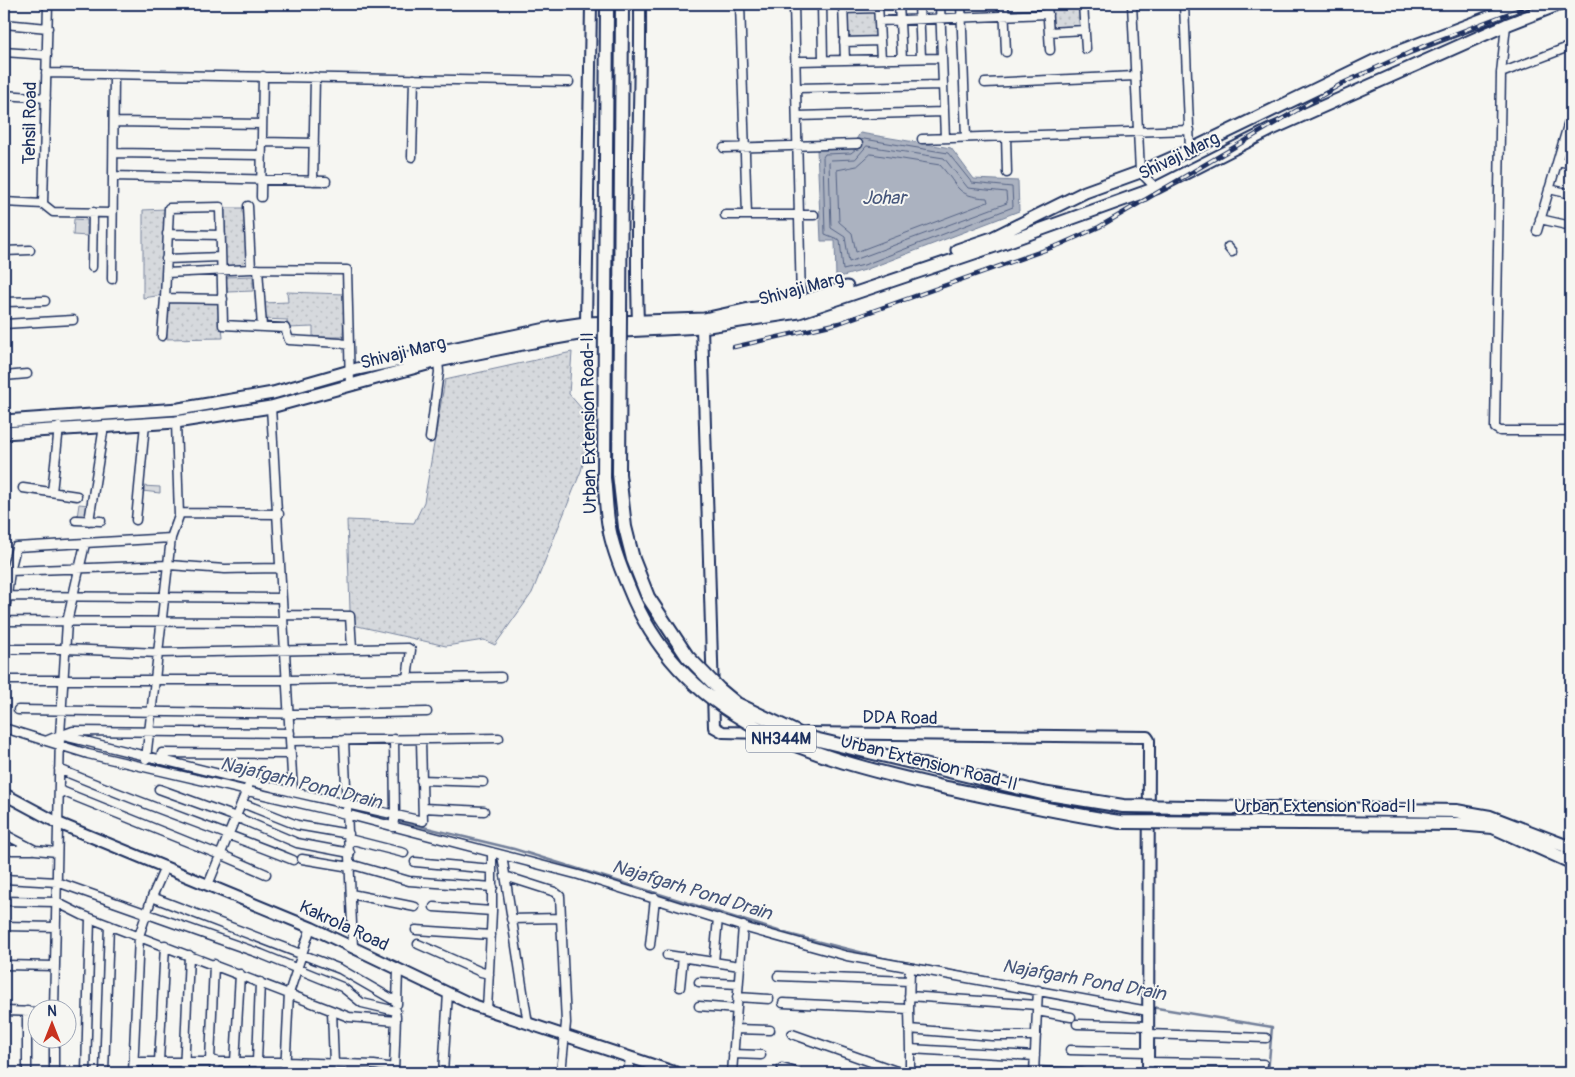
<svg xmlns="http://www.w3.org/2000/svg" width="1575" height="1077" viewBox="0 0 1575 1077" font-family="Pangolin,sans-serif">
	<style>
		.green { fill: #d6d9dd; stroke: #78849e }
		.park { fill: url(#park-dots); stroke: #78849e }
		.water { fill: #abb2c0; stroke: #717e99 }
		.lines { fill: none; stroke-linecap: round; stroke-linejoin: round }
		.shore { stroke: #556385; stroke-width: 1 }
		.stream { stroke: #717e99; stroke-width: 2.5 }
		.minor-casing { stroke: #1b2f5e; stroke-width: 11 }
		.tertiary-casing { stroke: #1b2f5e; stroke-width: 14 }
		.secondary-casing { stroke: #1b2f5e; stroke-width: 15 }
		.minor { stroke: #f6f6f2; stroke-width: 8 }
		.tertiary { stroke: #f6f6f2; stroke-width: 10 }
		.secondary { stroke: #f6f6f2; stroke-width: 11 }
		.rail-casing { stroke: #1b2f5e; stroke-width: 4.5 }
		.rail { stroke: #f6f6f2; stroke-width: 2.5; stroke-dasharray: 8; stroke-linecap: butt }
		.trunk-bridge-casing { stroke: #1b2f5e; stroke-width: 16; stroke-linecap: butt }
		.trunk-bridge { stroke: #f6f6f2; stroke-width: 12 }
		.labels { text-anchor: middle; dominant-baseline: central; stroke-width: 4; stroke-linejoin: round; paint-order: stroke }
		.shield { fill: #f6f6f2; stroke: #5d6b8a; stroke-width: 1 }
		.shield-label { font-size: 16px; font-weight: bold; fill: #1b2f5e }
		.street-label { font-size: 18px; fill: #1b2f5e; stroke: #f6f6f2 }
		.water-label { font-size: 19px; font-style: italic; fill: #46567b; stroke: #f6f6f2 }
	</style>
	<defs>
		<pattern id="park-dots" width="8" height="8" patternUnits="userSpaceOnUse" patternTransform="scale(1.25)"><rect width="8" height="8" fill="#d6d9dd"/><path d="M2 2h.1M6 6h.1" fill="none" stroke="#b7bbc0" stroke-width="1.8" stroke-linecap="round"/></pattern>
	</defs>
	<rect width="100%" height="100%" fill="#f6f6f2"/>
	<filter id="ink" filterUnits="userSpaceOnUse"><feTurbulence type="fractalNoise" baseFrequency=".02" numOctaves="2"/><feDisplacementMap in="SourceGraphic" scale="10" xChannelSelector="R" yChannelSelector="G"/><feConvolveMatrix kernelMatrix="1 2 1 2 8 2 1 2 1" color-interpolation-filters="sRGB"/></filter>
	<g filter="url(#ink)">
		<path class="green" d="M74 219 87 220V236L73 235Z
			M142 486 160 487V493L142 491Z
			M79 504 89 505 88 518 77 517Z"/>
		<path class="park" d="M1052 4H1079L1080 28 1053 30Z
			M877 10 878 39 848 40 847 11Z
			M222 208H244L248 266H223Z
			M165 209 163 295 143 298V210Z
			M253 276V291L227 292 226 277Z
			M287 292 344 294 343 337H313V327L288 328 287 320 263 319V303L288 302Z
			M162 298H220L223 338 163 339Z
			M572 352 569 394 594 423 581 471 532 593 495 645 484 640 446 646 353 625 350 610 347 520 414 523 424 502 445 380Z"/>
		<path class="water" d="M860 133 951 148 974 179 1018 181 1019 211 865 270 836 278 835 241H821L817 149 851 148Z"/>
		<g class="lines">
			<path class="shore" d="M867 146 944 158 968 188 1006 192 1007 203 849 262 845 237 831 228 829 162 831 160 855 159Z
				M856 149 851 153 825 154 823 157 825 234 840 240 843 270 864 265 1013 207 1012 187 972 183 948 153 864 139 861 140
				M871 154 940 165C960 187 955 196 987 198L988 202 856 252 852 233 839 222 837 170 857 166Z"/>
			<path class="stream" d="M266 789 514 849 788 934 883 958 1059 991
				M1151 1007 1272 1027 1268 1073"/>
			<defs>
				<path id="minor" d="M740 4 747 215
					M794 4 801 302
					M822 4 823 60
					M843 4 845 60
					M878 4 881 59
					M899 4 902 59
					M919 4 921 58
					M940 4 945 138
					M961 4 966 137
					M1004 4 1006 52
					M1047 4 1050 50
					M1083 4 1086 49
					M1132 4 1140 172 1156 188
					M1184 4 1190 150
					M843 9 878 8
					M879 21 1048 14
					M4 24 48 28
					M1506 25 1501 73 1495 428 1500 431H1571
					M1049 32 1085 30
					M844 42 880 41
					M4 52 47 55
					M796 61 942 58
					M46 73 569 82
					M1501 73 1571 46
					M985 83 1135 76
					M797 88 943 85
					M4 95 46 98
					M797 116 944 112
					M114 122 262 124
					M1006 136 1007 173
					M922 139 1190 130
					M262 142 314 143
					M724 148 858 144
					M114 153 261 155
					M412 157 414 79
					M1558 161 1571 164
					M113 176 326 181
					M313 181 315 77
					M1549 189 1571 194
					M261 197 263 76
					M4 202 43 204
					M43 204 48 4
					M43 204 53 212 112 213
					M248 206 251 269
					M725 215H814
					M1540 219 1571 226
					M1537 231 1571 115
					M167 234 221 235
					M1228 247 1232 252
					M4 251 30 250
					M166 259 221 257
					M92 267 93 212
					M258 269 262 327
					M166 273 251 269 347 270 350 385
					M112 279 114 74
					M223 299 165 298 169 208 220 207V209L223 324V325L285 328 289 340 340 343 348 345
					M4 302 45 301
					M4 324 73 320
					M162 336 165 298
					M4 376 27 374
					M430 438 439 372 438 361
					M23 488 77 496
					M52 492 59 427
					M179 513 279 514
					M76 520 101 521
					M136 520 145 424
					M89 521 104 426
					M10 571 169 565 225 569 280 568
					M7 596 282 598
					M283 615 350 616 352 649
					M4 620 10 571 16 547 171 538
					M4 621 283 622
					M4 649H66L159 653 408 648 411 650 407 678
					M4 680H288L501 677
					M18 710 328 714 427 712
					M4 728 88 754 346 814 579 875 750 929 847 956 1148 1011
					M62 735 73 731 290 733
					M48 740 60 735 293 792 271 407
					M344 740 353 947
					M291 741 499 738
					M146 759 171 538 179 516 176 422
					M160 760 162 753 291 754
					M59 769C136 802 216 829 293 860
					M421 780 483 782
					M159 789 236 817 297 843 350 853
					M59 790 220 855
					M293 792 423 821 421 740
					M242 803 297 825 349 834
					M423 808 484 811
					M393 827 395 813 394 739
					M4 834 35 850 57 852
					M349 839 404 853
					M4 850H32
					M220 854 266 874
					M502 855 528 1024
					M302 859 350 867
					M415 862 492 869
					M350 864 409 881 493 887
					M505 876 555 892 560 896 566 1023 561 1073
					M4 879 57 882 261 954 342 987 362 1003 396 1011
					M208 885 248 787
					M351 894 415 907
					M152 897 165 867
					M4 901 56 902 82 915 349 1017 396 1021
					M434 907 492 911
					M511 919 561 918
					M4 926 56 927
					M416 930 491 935
					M418 944 481 972 489 974
					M650 945 655 898
					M667 955 740 966
					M714 962 718 918
					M4 965 55 966
					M778 976 909 981
					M699 982 738 984
					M680 987 683 957
					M909 996 1037 1005
					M737 997 769 999
					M783 1003 909 1009 910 1049 1035 1056
					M397 1004 398 969
					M699 1006 736 1009
					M909 1009 910 968
					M54 1010 60 735 67 622 85 544
					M487 1010 492 911V852
					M4 1011 38 1012
					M27 1011V1073
					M332 1011 334 1064
					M1037 1011 1071 1017
					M1077 1024 1148 1026
					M735 1029 770 1030
					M909 1029 992 1036H1036
					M792 1034 902 1073
					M1148 1034 1266 1038
					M910 1049V1073
					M1070 1050 1148 1052
					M733 1054 761 1055
					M210 1061 214 964
					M134 1062H286L374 1065 394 1068
					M159 1062 165 945
					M235 1062 240 974
					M257 1062 260 982
					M1148 1062 1263 1064
					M782 1068 799 1073
					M1034 1071 1082 1073
					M394 1072 396 1016
					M54 1073V1040
					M86 1073 90 918
					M104 1073 109 925
					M133 1073 139 936 152 897 340 969 397 1002
					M184 1073 189 955
					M214 1073 215 1061
					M260 1073 261 1062
					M285 1073 289 993 311 927
					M443 1073 448 993
					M628 1073 630 1058
					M732 1073 743 926
					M1034 1073 1038 990"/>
				<path id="tertiary" d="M638 322C634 216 641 110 640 4
					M586 323 591 4
					M702 327 714 727 723 732 766 733
					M805 733 1147 737 1149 740 1148 1073
					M4 794 58 823 312 928 473 1005 677 1073"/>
				<path id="secondary" d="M957 250 992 238 1085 192 1140 172 1190 150 1374 61 1523 4
					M4 421 179 409 273 393 357 369 551 328 586 323 704 319 749 309 801 302 847 287
					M4 433 176 422 271 407 438 361 533 342 584 333 702 327 799 312 995 246 1156 188 1270 130 1506 25 1560 4"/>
			</defs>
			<use href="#minor" class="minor-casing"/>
			<use href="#tertiary" class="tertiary-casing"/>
			<use href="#secondary" class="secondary-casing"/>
			<use href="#minor" class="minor"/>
			<use href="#tertiary" class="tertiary"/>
			<use href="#secondary" class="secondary"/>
			<defs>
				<path id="rail" d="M734 347 839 323 1059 245 1099 227 1343 83 1426 45 1533 4"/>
			</defs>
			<use href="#rail" class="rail-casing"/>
			<use href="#rail" class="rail"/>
			<defs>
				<path id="trunk-bridge" d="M607 4 604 478C606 494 606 511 609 527 612 547 621 569 629 588 682 722 810 757 938 786 999 799 1059 813 1120 822L1458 824 1493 827 1571 862
					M622 4 619 474 625 527 633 559 648 597 687 656 719 689 737 704 806 737 1042 793 1123 806 1456 811 1490 817 1571 848"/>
			</defs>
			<use href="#trunk-bridge" class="trunk-bridge-casing"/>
			<use href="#trunk-bridge" class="trunk-bridge"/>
		</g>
	</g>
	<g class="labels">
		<rect class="shield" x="746" y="725.5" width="70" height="27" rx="4"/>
		<g class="shield-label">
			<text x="781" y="739">NH344M</text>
		</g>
		<g class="street-label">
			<text transform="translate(30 123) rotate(-89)">Tehsil Road</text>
			<text transform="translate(1179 156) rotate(-26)">Shivaji Marg</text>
			<text transform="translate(801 289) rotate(-15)">Shivaji Marg</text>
			<text transform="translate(403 353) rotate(-14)">Shivaji Marg</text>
			<text transform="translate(589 423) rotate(-91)">Urban Extension Road-II</text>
			<text transform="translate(900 718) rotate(1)">DDA Road</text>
			<text transform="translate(929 763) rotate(14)">Urban Extension Road-II</text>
			<text x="1325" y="806">Urban Extension Road-II</text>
			<text transform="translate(344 926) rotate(25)">Kakrola Road</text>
		</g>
		<g class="water-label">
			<text x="884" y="198">Johar</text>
			<text transform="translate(301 783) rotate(14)">Najafgarh Pond Drain</text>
			<text transform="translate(692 890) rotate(17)">Najafgarh Pond Drain</text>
			<text transform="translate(1084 980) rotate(10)">Najafgarh Pond Drain</text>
		</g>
	</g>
	<rect width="1575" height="1077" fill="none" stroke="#f6f6f2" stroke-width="20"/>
	<rect x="10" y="10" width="1555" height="1057" fill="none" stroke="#1b2f5e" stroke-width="2" filter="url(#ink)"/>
	<g transform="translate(52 1024)"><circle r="24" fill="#f6f6f2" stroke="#9ea6b7"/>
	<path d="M0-4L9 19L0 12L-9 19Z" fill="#c8321e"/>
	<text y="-8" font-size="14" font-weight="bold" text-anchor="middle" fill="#1b2f5e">N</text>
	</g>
</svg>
